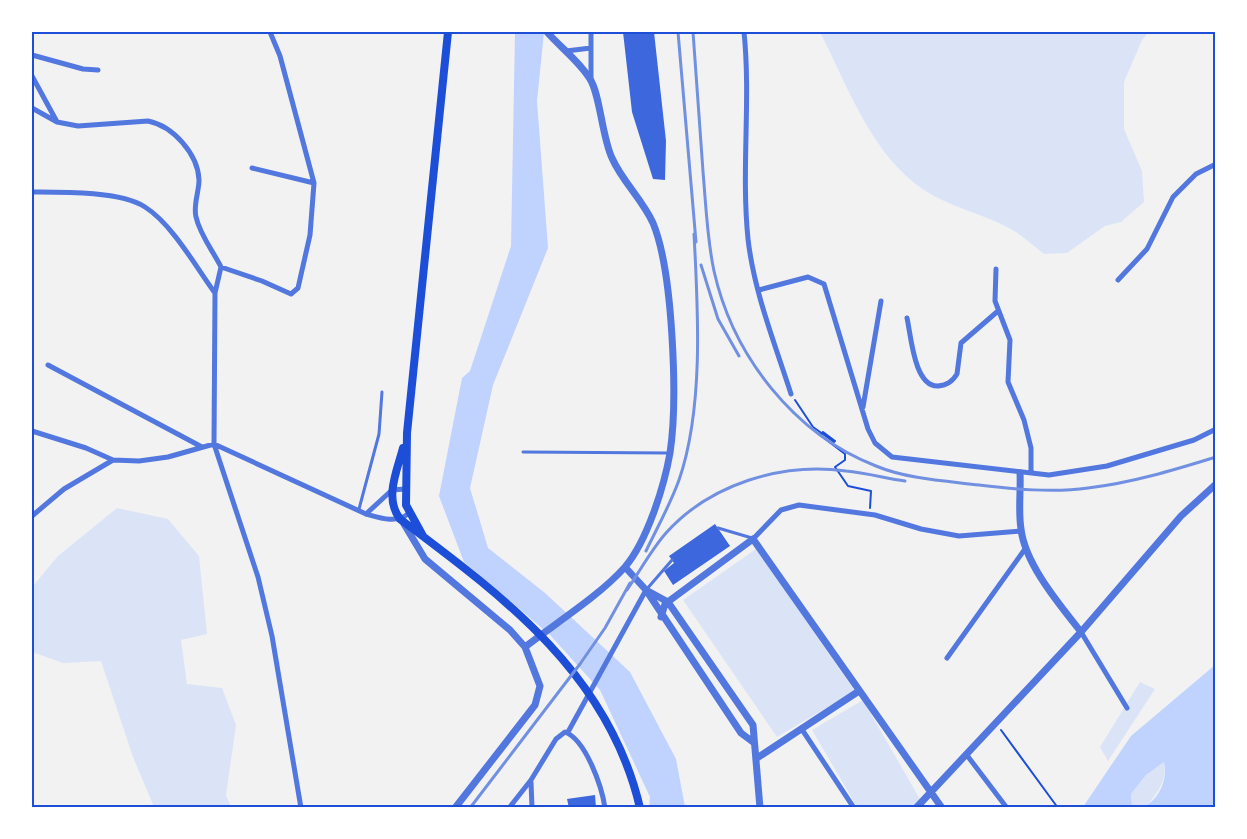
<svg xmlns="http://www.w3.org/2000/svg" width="1247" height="839" viewBox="0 0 1247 839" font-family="Rubik,sans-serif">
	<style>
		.green { fill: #dbe4f7 }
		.water { fill: #bfd3fe }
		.building { fill: #3d67dc }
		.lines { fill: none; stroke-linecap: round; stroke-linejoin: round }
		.path { stroke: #1d4ed8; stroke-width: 2 }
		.service { stroke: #5277de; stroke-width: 3 }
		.minor { stroke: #5277de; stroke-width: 5 }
		.tertiary { stroke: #5277de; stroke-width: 7 }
		.primary { stroke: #1d4ed8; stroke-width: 8 }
		.rail { stroke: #7290e2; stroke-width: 3 }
		.neatline { fill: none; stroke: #1d4ed8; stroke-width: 2 }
	</style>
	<rect width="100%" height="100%" fill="#f2f2f2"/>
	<path class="green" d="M820 32H1149L1142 40 1124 82V129L1142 171 1144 202 1121 222 1105 226 1067 253 1044 254C1032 245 1020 233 1007 227 980 213 950 207 924 190 872 156 847 85 820 32Z
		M117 508 168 519 199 556 207 634 181 640 187 684 222 688 236 725 226 795 231 807H154L133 757 101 661 63 663 32 652V587L58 556Z
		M756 549 855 691 777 737 683 600Z
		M1140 682 1155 689 1108 761 1100 747Z
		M863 700 921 801 914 807H857L812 730Z
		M1164 762C1167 782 1158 792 1146 806L1132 807 1131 794 1146 775Z"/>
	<path class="water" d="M515 32H544L537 101 548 248 493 385 470 488 488 548 545 593 630 672 676 759 685 807H649L650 797 600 690 550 635 464 562 439 496 462 378 470 371 511 246Z
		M1215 665V807H1142C1159 801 1168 779 1164 762L1146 775 1131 794 1132 807H1083L1131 736Z"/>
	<path class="building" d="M623 32H654L666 141 665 180 653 179 632 112Z
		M715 524 730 546 673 585 664 571 674 563 669 556Z
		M595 795 596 808H569L567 799Z"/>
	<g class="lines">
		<path class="path" d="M795 400 813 427 834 442 835 441 823 432 820 435 845 454V460L835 467 848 486 871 491 870 508
			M1001 730 1058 808"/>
		<path class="service" d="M523 452 668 453
			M359 509 379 434 382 392
			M718 528 752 538
			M646 590 672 560"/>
		<path class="minor" d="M591 32V79
			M744 32C751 100 741 170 748 239 754 292 775 344 791 394
			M566 51 591 48
			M32 55 83 69 98 70
			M32 76 56 120
			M32 108 57 122 78 126 148 121C173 126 198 154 199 180 199 192 193 205 196 217 200 235 213 251 221 267L215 293 214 444 258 577 272 636 301 808
			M252 168 314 183
			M32 192C60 192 121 191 145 207 172 224 196 267 215 293
			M221 267 262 281 291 294 298 288 310 235 314 183 280 56 270 32
			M996 269 995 301 1010 340 1008 382 1024 420 1031 448V473
			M1118 280 1147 249 1173 197 1196 174 1216 164
			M759 290 808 277 824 284 868 429 875 443 892 457 1049 475 1107 466 1194 440 1216 429
			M907 318C911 335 914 387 938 386 947 385 952 382 957 374L961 343 998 311
			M48 365 202 447
			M863 407 881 301
			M32 431 86 448 113 460
			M214 444 366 514C380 518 397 524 409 513
			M366 514 392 490 405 489
			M32 516 64 489 113 460 139 461 168 457 214 444
			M753 539 781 510 799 505 875 515 921 529 959 536 1021 531
			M1081 632 1127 708
			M947 658 1025 549
			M801 728 854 808
			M568 732 646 590
			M966 754 1007 808
			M531 782 532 808
			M509 808 531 780 556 739 565 732C586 740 602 787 605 808"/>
		<path class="tertiary" d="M1020 473C1021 491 1018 510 1021 529 1025 564 1059 604 1081 632
			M404 524 425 559 510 630 525 647 540 686 535 705 455 808
			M625 567 646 590 741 733 753 742
			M646 590 668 602 753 725 760 808
			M661 617 665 604 753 539 942 808
			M525 647C557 622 598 597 625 567 647 541 664 487 670 453 678 401 673 271 653 223 642 199 622 181 612 158 602 137 600 94 590 79 580 62 560 47 547 32
			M757 758 859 691
			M916 808 1081 632 1181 516 1216 484"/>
		<path class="primary" d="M403 448C397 471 384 498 400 519 504 597 609 674 640 808
			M423 536 406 505 407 433 448 32"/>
		<path class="rail" d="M678 32 696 242
			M693 32C696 78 700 125 703 172 706 205 707 239 714 271 733 356 794 434 876 466 907 479 946 481 979 485 1013 489 1053 493 1088 488 1131 483 1174 470 1216 457
			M701 265 718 319 739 356
			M646 551C657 528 670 505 679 480 704 408 698 309 694 234
			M627 590C640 571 651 550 666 533 710 484 782 462 846 471 866 473 885 478 905 481
			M470 808 580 664 605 628 630 583"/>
	</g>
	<rect width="1247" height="839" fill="none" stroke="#ffffff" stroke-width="66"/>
	<rect x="33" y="33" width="1181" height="773" class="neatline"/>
</svg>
